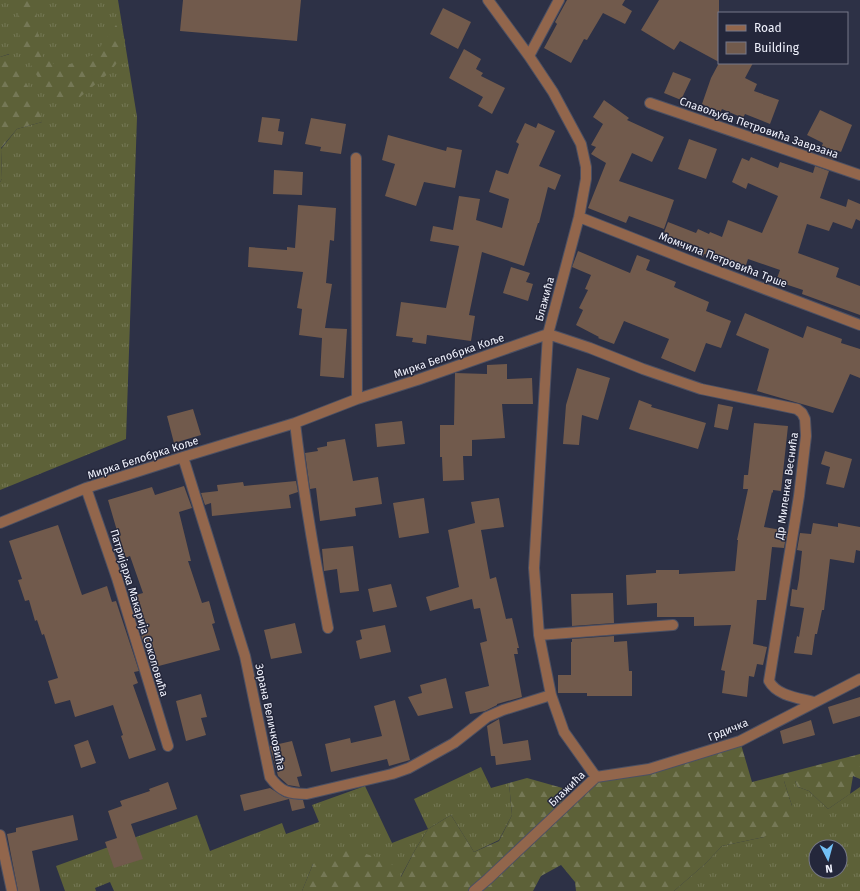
<svg xmlns="http://www.w3.org/2000/svg" width="860" height="891" viewBox="0 0 860 891" font-family="'Fira Sans',sans-serif">
	<style>
		.grass { fill: url(#grass-tufts); fill-rule: evenodd }
		.forest { fill: url(#forest-firs) }
		.building { fill: #715a4c }
		.lines { fill: none; stroke-linecap: round; stroke-linejoin: round }
		.minor-casing { stroke: #4c5063; stroke-width: 12 }
		.minor { stroke: #92664c; stroke-width: 10 }
		.labels { text-anchor: middle; dominant-baseline: central; stroke-width: 3; stroke-linejoin: round; paint-order: stroke }
		.street-label { font-size: 11px; fill: #f0f2fd; stroke: #24273b }
	</style>
	<defs>
		<pattern id="grass-tufts" width="24" height="20" patternUnits="userSpaceOnUse"><rect width="24" height="20" fill="#5d6138"/><path d="M3 7l-1-3M5 7V3M7 7l1-3M15 17l-1-3M17 17v-4M19 17l1-3" fill="none" stroke="#757856"/></pattern>
		<pattern id="forest-firs" width="22" height="20" patternUnits="userSpaceOnUse"><rect width="22" height="20" fill="#5d6138"/><path d="M5 1l3.5 6h-7zM16 11l3.5 6h-7z" fill="#757856"/></pattern>
	</defs>
	<rect width="100%" height="100%" fill="#2d3146"/>
	<path class="grass" d="M0 0H118L137 117 126 439 0 490V182L2 179 1 149 17 129 42 122 9 54 0 57Z
		M481 767 491 788 509 783 512 815 499 840 474 852 451 815 428 829 415 850 400 878 313 864 302 891H114L110 882 95 888 96 891H65L56 866 197 815 210 851 282 823 286 834 319 822 312 805 365 786 392 843 428 829 414 799Z
		M784 781H795L798 787 809 791 828 809 860 787V891H674L705 864 722 846 764 837 792 806ZM816 847H840V871H816Z"/>
	<path class="forest" d="M18 0H37C36 20 37 38 43 57L54 64H70L95 54 116 25 125 40 123 55 110 72 79 98 63 102 45 90 22 49 19 33Z
		M10 54 40 108 42 122 17 129 1 148 2 179 0 182V57Z
		M740 741 752 782 860 754V779L853 776 850 794 828 809 809 791 798 787 795 781H784L792 806V818L764 837 722 846 705 864 674 891H576L575 882 561 865 541 876 533 891H302L313 864 350 849 389 861 401 877 415 850 428 829 451 815 474 852 499 841 512 815 509 783 527 778 566 789 560 811 596 777Z"/>
	<path class="building" d="M183 0H301L297 41 180 31Z
		M567 0H625L622 5 632 11 625 24 603 13 587 40 584 39 571 63 544 48 557 24 555 22Z
		M659 0H719V62L680 41 674 50 641 30Z
		M443 8 471 22 458 49 430 34Z
		M464 49 481 59 476 69 483 73 481 76 505 88 492 114 478 106 483 97 449 78Z
		M719 63H753L745 78 757 84 754 91 779 100 770 124 745 114 743 118 722 109 720 113 702 104 711 78Z
		M673 72 691 79 681 100 664 93Z
		M604 100 629 118 627 120 664 137 652 162 632 153 619 181 674 200 664 229 629 216 626 223 588 208 606 163 591 154 596 147 591 145 603 124 593 117Z
		M820 110 852 125 841 152 836 150 833 159 819 154 823 143 807 135Z
		M262 117 280 119 278 131 284 132 282 145 258 142Z
		M311 118 346 124 341 154 320 151 321 147 305 144Z
		M525 123 536 128 538 123 555 131 539 166 561 175 555 190 548 187 539 223H538L524 266 482 252 469 315 475 316 471 341 427 335 426 344 412 342 413 338 396 336 401 302 446 308 459 246 430 241 433 226 453 230 459 196 480 199 476 220 502 228 509 199 489 192 496 170 508 174 519 144 516 142Z
		M388 135 446 151 447 147 462 150 455 188 424 182 416 206 385 196 395 164 382 160Z
		M689 139 717 149 706 179 678 169Z
		M751 157 778 168 780 162 813 173 815 166 829 171 820 198 846 207 848 199 860 204V221L856 219 852 229 833 222 829 231 807 224 798 253 839 268 836 277 860 286V315L802 294 803 290 776 281 780 270 748 259 745 268 704 254 703 257 661 240 668 222 696 233 698 229 709 234 710 232 722 237 728 220 762 233 778 196 748 183 746 189 732 182 742 158 749 161Z
		M274 170 303 172 302 195 273 194Z
		M298 205 336 208 334 241 330 240 326 283 332 284 325 328 347 329 344 378 320 376 322 338 299 335 302 309 297 308 303 272 248 267 249 247 287 250V247L295 248Z
		M578 251 630 273 637 255 650 260 646 270 676 282 674 287 709 302 706 311 731 321 721 348 706 343 695 372 661 358 669 339 624 321 614 344 598 338 599 337 576 325 583 310 579 308 588 290 585 289 591 275 572 267Z
		M511 267 530 273 526 282 533 284 528 301 503 293Z
		M745 313 803 338 807 326 842 339 841 343 860 349V378L850 374 833 413 757 391 769 349 736 335Z
		M507 364V379L532 378 533 404H502L505 438 472 440V456H463L464 480 443 481 442 457H440V425H454L455 373 487 374V365Z
		M577 368 610 378 598 420 582 415 579 445 563 444 566 405Z
		M639 400 652 405 651 407 706 423 698 449 629 429Z
		M718 404 733 407 728 430 714 427Z
		M193 409 201 435 174 443 167 416Z
		M402 421 405 444 377 447 375 424Z
		M754 423 788 426 781 491 773 490V493L772 492 764 527 787 531 784 548 772 547 766 600H757L753 644 767 647 763 665 757 664 754 677 749 676 747 697 722 693 725 671 721 670 731 625 694 626V617H657V603L627 605 626 575 656 573V570H679V574L735 571 738 540H737L748 489H743L744 475H748Z
		M345 439 353 481 378 477 382 504 355 508 356 516 320 521 316 488 310 489 305 453 318 451 317 448 327 446V442Z
		M825 451 852 459 844 488 826 484 830 467 821 464Z
		M296 481 298 492 289 495 291 508 212 516 211 503 205 505 201 493 218 491 217 485 243 482 244 486Z
		M184 486 192 508 179 512 191 561H188L202 603 209 601 215 623 212 624 220 650 151 668 135 615 142 613 136 595 143 593 130 556 125 558 108 500 152 487 155 495Z
		M424 498 429 533 399 538 393 503Z
		M499 498 504 527 481 530 490 579 496 577 506 619 512 618 519 648H517L518 654H514L522 697 497 704V705L485 711 470 714 465 692 489 686 480 643 487 641 480 608 474 609 472 599 430 611 426 597 459 587 448 530 475 523 471 502Z
		M813 523 838 527V523L860 527V551L856 550 854 563 830 559 824 610H822L817 634H815L812 655 794 653 797 636 799 637 804 608 790 606 792 589 797 590 799 579 802 551 797 550 800 533 811 534Z
		M58 525 82 595 107 586 112 602 116 601 139 671 134 672 138 683 133 685 156 750 129 759 121 736 123 735 113 705 75 717 70 700 55 704 48 681 58 678 44 634 42 635 37 620 35 621 29 600 25 601 18 580 22 579 9 541Z
		M353 546 359 591 340 593 337 569 324 571 322 549Z
		M391 584 397 607 373 612 368 589Z
		M613 593 614 623 572 626 571 594Z
		M295 623 302 653 271 659 264 630Z
		M385 625 391 652 360 659 356 641 362 639 360 630Z
		M614 636V642L627 641 629 671H632V696H587V693H558V675H571V642H572V639Z
		M446 678 453 708 418 716 408 697 422 693 420 685Z
		M201 694 207 717 201 718 206 735 186 741 176 701Z
		M860 697V716L833 724 828 707Z
		M395 700 410 760 389 766 387 759 331 772 325 744 350 738 351 743 382 736 374 706Z
		M499 719 503 744 528 740 531 760 496 765 495 756H491L487 726Z
		M811 720 815 735 783 744 780 731Z
		M88 740 96 763 81 768 74 745Z
		M292 741 302 776 297 777 300 787 288 785 278 776 270 746Z
		M168 782 177 809 131 824 143 859 114 868 105 842 117 838 108 811 122 806 120 801 150 791 149 789Z
		M270 788 284 797 303 800 305 808 292 811 289 799 244 811 240 795Z
		M73 815 78 840 32 851 40 891H18L7 834 16 832V828Z"/>
	<g class="lines">
		<defs>
			<path id="minor" d="M529 56 559 0
				M650 103 860 175
				M356 158 357 399
				M579 217 688 260 860 325
				M295 423C303 492 315 560 328 628
				M183 457 245 656 270 777C281 792 289 794 307 794L392 774 409 768 454 743 487 717 503 710 551 695
				M86 488 117 578 168 746
				M0 523 86 488 183 457 295 423 357 399 417 380 548 334 590 348 643 369 701 389 797 409 802 413 805 419 806 436 799 496 769 681C777 696 799 698 814 702
				M539 635 673 625
				M596 777 649 769 740 741 860 679
				M0 835 12 891
				M474 891 488 879 596 777 564 732 551 695 539 635 534 568 548 334 579 217 586 179V167L581 144 553 92 529 56 488 0"/>
		</defs>
		<use href="#minor" class="minor-casing"/>
		<use href="#minor" class="minor"/>
	</g>
	<g class="labels">
		<g class="street-label">
			<text transform="translate(759 128) rotate(19)">Славољуба Петровића Заврзана</text>
			<text transform="translate(723 260) rotate(21)">Момчила Петровића Трше</text>
			<text transform="translate(545 299) rotate(-75)">Блажића</text>
			<text transform="translate(449 356) rotate(-19)">Мирка Белобрка Коље</text>
			<text transform="translate(143 458) rotate(-18)">Мирка Белобрка Коље</text>
			<text transform="translate(787 486) rotate(-82)">Др Миленка Веснића</text>
			<text transform="translate(139 613) rotate(73)">Патријарха Макарија Соколовића</text>
			<text transform="translate(270 717) rotate(78)">Зорана Величковића</text>
			<text transform="translate(728 730) rotate(-22)">Грдичка</text>
			<text transform="translate(567 789) rotate(-44)">Блажића</text>
		</g>
	</g>
	<rect x="718" y="12" width="130" height="52" fill="#24273b" stroke="#767889"/>
	<rect x="726" y="25" width="20" height="6" fill="#92664c" stroke="#767889"/>
	<text x="754" y="32" font-size="12" fill="#f0f2fd">Road</text>
	<rect x="726" y="42" width="20" height="12" fill="#715a4c" stroke="#767889"/>
	<text x="754" y="52" font-size="12" fill="#f0f2fd">Building</text>
	<g transform="translate(828 859) rotate(174)"><circle r="19" fill="#24273b" stroke="#767889"/>
	<path d="M0-3L7 15L0 10L-7 15Z" fill="#73c1f6"/>
	<text y="-6" font-size="11" font-weight="bold" text-anchor="middle" fill="#f0f2fd">N</text>
	</g>
</svg>
